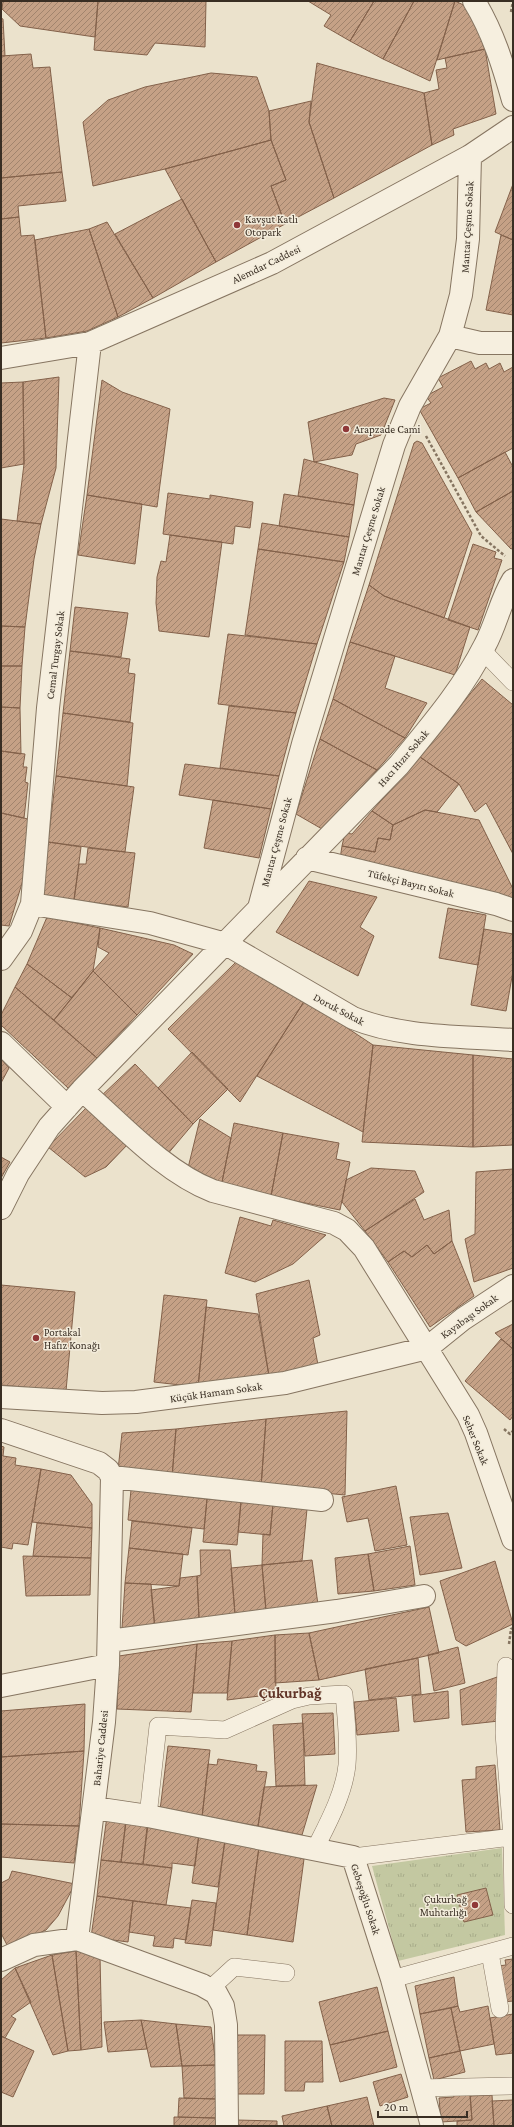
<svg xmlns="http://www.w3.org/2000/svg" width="514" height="2127" viewBox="0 0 514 2127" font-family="'Crimson Pro',serif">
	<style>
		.park { fill: url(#park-tufts) }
		.building { fill: url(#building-hatch); stroke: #83614a }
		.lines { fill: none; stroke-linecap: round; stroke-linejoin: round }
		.service-casing { stroke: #867561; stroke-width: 18 }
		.minor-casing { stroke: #867561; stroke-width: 24 }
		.path { stroke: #867561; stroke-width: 2.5; stroke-dasharray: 3 2; stroke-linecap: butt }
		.service { stroke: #f6efdf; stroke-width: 17 }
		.minor { stroke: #f6efdf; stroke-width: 22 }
		.poi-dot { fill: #8f3838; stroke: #f3ecdb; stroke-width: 1.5 }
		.labels { text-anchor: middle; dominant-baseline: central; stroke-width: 3; stroke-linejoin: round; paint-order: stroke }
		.poi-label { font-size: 11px; fill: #392e23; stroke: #f3ecdb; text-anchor: start }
		.street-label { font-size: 11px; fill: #392e23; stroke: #f3ecdb }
		.district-label { font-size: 15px; font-weight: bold; fill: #613427; stroke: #f3ecdb }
	</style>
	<defs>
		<pattern id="park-tufts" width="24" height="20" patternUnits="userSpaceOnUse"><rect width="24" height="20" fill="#c3c8a1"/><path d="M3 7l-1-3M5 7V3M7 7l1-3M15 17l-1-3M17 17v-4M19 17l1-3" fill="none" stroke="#a8ac8a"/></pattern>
		<pattern id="building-hatch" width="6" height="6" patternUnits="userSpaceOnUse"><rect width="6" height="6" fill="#c5a186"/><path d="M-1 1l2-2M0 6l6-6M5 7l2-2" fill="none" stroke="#a1846d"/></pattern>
	</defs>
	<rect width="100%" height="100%" fill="#ebe2cc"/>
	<path class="park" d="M502 1848 505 1935 398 1961 372 1866Z"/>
	<path class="building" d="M3 1H98L95 37 20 26 2 9Z
		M98 1H206L205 47 155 43 147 55 94 50Z
		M308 1H374L350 41 324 26 331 15Z
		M374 1H414L383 59 350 41Z
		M414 1H455L430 81 383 59Z
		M455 1 470 8 485 49 437 60Z
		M1 18 3 19 5 56H1Z
		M485 49 496 114 453 129 454 135 432 145 424 93 439 89 436 70 447 68 445 58Z
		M31 54 33 68 50 67 62 172 1 178V56Z
		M317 63 424 93 432 145 334 198 309 122Z
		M211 73 257 77 269 111 271 140 165 169 93 186 83 122 108 100 145 87Z
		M311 101 309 122 334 198 285 224 271 186 286 180 271 140 269 111Z
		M271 140 286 180 271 186 285 224 216 262 165 169Z
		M62 172 66 201 18 206 19 217 1 219V178Z
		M513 184V240L495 232Z
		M182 199 216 262 153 298 115 234Z
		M19 217 21 236 34 235 46 338 1 343V219Z
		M107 222 153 298 118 317 89 229Z
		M89 229 118 317 87 331 46 338 35 240Z
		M501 235 513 240V315L486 310Z
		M471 361 475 369 486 363 489 369 500 363 504 372 513 367V448L458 478 419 409 431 403 426 396 443 387 438 378Z
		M59 377 56 468 41 524 17 521 24 464 23 382Z
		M102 380 122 392 170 409 157 507 87 495Z
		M23 382 24 464 1 468V383Z
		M384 398 395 400 381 435 356 444 352 455 314 462 308 422Z
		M417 441 422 443 472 533 444 618 384 596 369 585 414 443Z
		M505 452 513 467V491L476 512 458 478Z
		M304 459 358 474 354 505 298 496Z
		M513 491V548L511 549 476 512Z
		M168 493 210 499V495L253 502 250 528 235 526 233 544 163 534Z
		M284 494 354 505 349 537 279 526Z
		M87 495 142 504 135 564 78 555Z
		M1 519 41 524 34 559 25 627 1 626Z
		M262 523 349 537 344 562 258 549Z
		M170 535 222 542 209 637 159 631 156 603 157 577 161 561 166 562Z
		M473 544 496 552 494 558 502 560 478 630 448 620Z
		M258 549 344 562 317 644 245 635Z
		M369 585 384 596 470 627 455 675 350 642Z
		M75 607 128 613 121 657 70 651Z
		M1 626 25 627 22 666H1Z
		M228 634 317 644 296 713 218 704Z
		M350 642 395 656 385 688 427 703 405 738 333 699Z
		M70 651 130 659 128 673 135 674 130 722 63 713Z
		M1 666H22L20 708 1 707Z
		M482 679 513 705V854L486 803 475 812 459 784 420 757Z
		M333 699 405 738 377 770 320 739Z
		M229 706 296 713 279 776 220 768Z
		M1 707 20 708 21 754 1 751Z
		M63 713 133 723 127 786 56 776Z
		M320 739 377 770 322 829 296 814Z
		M1 751 25 754 23 767H27L25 782 28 783 24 818 1 813Z
		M420 757 459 784 437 812 425 810 393 825 372 811Z
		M185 764 279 776 271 809 179 795Z
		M56 776 134 787 125 852 48 842Z
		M213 800 271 809 259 858 204 848Z
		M425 810 479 820 513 889V901L340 859 342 846 375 852 378 838 390 840 393 825Z
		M372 811 393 825 390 840 378 838 375 852 342 846 345 833 352 834Z
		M1 813 28 819 26 870 9 926 1 925Z
		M48 842 81 847 74 900 42 896Z
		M88 848 135 853 128 907 74 900 79 864H86Z
		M309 881 377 897 360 927 374 936 358 976 276 932Z
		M448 908 486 915 478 965 439 958Z
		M47 917 100 928 93 971 72 998 27 964Z
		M100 928 174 945 193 954 137 1015 93 971 109 953 98 947Z
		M484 929 513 934V971L506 1011 471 1005Z
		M237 961 305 1000 240 1102 168 1029Z
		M27 964 72 998 54 1020 15 987Z
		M93 971 137 1015 97 1058 54 1020Z
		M15 987 97 1058 68 1088 1 1025V1015Z
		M305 1000 373 1045 363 1132 257 1076Z
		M373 1045 473 1055V1147L362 1142Z
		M192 1052 228 1089 193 1124 158 1088Z
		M473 1055 513 1059V1145L473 1147Z
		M1 1059 9 1068 1 1083Z
		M135 1064 193 1124 166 1156 100 1097Z
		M87 1107 129 1143 106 1167 85 1177 48 1147Z
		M200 1119 231 1138 221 1187 188 1168Z
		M234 1123 283 1133 271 1196 221 1187Z
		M283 1133 339 1143 336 1159 350 1162 340 1210 271 1196Z
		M1 1157 10 1162 1 1178Z
		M371 1168 415 1171 424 1192 365 1231 342 1202 346 1180Z
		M513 1169V1268L474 1282 465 1239 475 1234 476 1172Z
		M415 1199 424 1220 449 1210 452 1241 434 1254 427 1245 412 1257 404 1251 388 1262 365 1231Z
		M240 1217 271 1226 273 1220 326 1235 293 1264 255 1282 225 1273Z
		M452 1241 474 1296 430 1327 388 1262 404 1251 412 1257 427 1245 434 1254Z
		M309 1280 320 1335 313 1338 318 1365 269 1376 256 1294Z
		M1 1285 75 1292 66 1391 1 1385Z
		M164 1295 207 1300 198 1387 154 1382Z
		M206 1307 258 1314 269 1376 198 1387Z
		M513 1324V1349L495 1333Z
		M501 1339 513 1349V1416L510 1420 465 1381Z
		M347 1411 345 1495 261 1487 266 1419Z
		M266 1419 261 1487 172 1477 176 1429Z
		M176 1429 172 1477 118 1470 122 1433Z
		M1 1446 4 1447 3 1456 16 1458 15 1465 41 1469 28 1545 13 1543 12 1549 1 1547Z
		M41 1469 71 1475 92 1504V1528L32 1522Z
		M396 1486 407 1545 375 1551 368 1518 347 1522 342 1497Z
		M131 1490 207 1499 204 1529 128 1520Z
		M207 1499 241 1502 237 1545 203 1542Z
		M241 1502 273 1504 270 1535 238 1532Z
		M273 1504 307 1509 302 1561 262 1565 263 1534 270 1535Z
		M448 1513 462 1568 420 1575 410 1517Z
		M132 1521 192 1528 188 1555 129 1548Z
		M37 1523 92 1528 91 1558 33 1556Z
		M410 1546 415 1585 374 1591 368 1554Z
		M129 1548 183 1554 179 1586 125 1583Z
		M200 1550H230L235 1614 199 1618 197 1576 201 1575Z
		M368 1554 374 1591 338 1594 335 1558Z
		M23 1556 91 1558 90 1595 26 1596Z
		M312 1560 318 1605 266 1611 262 1565Z
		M495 1561 513 1624 466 1646 456 1640 440 1581Z
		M262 1565 266 1611 235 1614 231 1568Z
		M197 1576 199 1618 155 1629 151 1590 179 1586 180 1578Z
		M125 1583 151 1584 155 1629 122 1628Z
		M429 1607 439 1653 319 1680 309 1633Z
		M309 1633 319 1680 275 1683V1635Z
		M275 1635 276 1694 227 1700 232 1641Z
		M232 1641 227 1693H193L197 1644Z
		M197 1644 191 1712 117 1709 119 1656Z
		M458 1647 465 1683 434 1691 428 1655Z
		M418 1658 421 1694 369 1700 365 1669Z
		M500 1676 499 1721 462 1725 460 1690Z
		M448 1691 449 1718 414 1722 412 1696Z
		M396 1698 399 1731 357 1735 354 1702Z
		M85 1704 84 1751 1 1757V1711Z
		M333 1713 335 1754 305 1756 302 1714Z
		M303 1723 305 1785 276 1786 273 1725Z
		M168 1746 210 1750 202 1817 160 1810Z
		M84 1751 79 1826 1 1824V1757Z
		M218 1759 257 1765 256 1771 267 1772 258 1826 202 1817 208 1764 217 1765Z
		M495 1765 500 1830 466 1832 462 1780 476 1779V1767Z
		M317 1785 302 1835 258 1826 264 1787Z
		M107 1816 126 1819 121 1862 101 1860Z
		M126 1822 148 1825 143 1864 121 1862Z
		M1 1824 79 1826 74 1863 1 1857Z
		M147 1827 199 1834 195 1866 172 1863V1868L143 1864Z
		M199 1834 225 1840 218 1887 192 1883Z
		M225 1840 259 1847 247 1935 213 1930Z
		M259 1847 304 1859 293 1942 247 1935Z
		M101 1860 172 1868 166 1905 97 1896Z
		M12 1871 75 1884 58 1916 46 1930 8 1947 1 1933V1883L9 1879Z
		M486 1888 493 1915 464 1922 457 1895Z
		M97 1896 133 1901 128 1942 91 1937Z
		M192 1900 216 1903 211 1946 185 1943Z
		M133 1901 191 1908 186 1940 174 1938 173 1948 153 1946 155 1936 129 1932Z
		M76 1951 81 2050 68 2051 52 1955Z
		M76 1951 100 1956 102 2047 81 2050Z
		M52 1955 68 2051 53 2055 15 1968Z
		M513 1959V2001L503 2002 498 1966 506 1965 505 1960Z
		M15 1968 31 2002 11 2016 16 2019 5 2038 1 2036V1980Z
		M454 1977 458 2006 420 2014 415 1986Z
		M377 1987 388 2031 330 2045 319 2002Z
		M458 2006 460 2012 488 2006 494 2044 460 2051 451 2008Z
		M451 2008 460 2051 429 2058 420 2014Z
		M513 2014V2053L496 2055 490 2018Z
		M141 2020 176 2024 182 2066 151 2067Z
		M141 2020 147 2049 108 2052 104 2022Z
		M176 2024 211 2027 216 2065 182 2066Z
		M388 2031 397 2067 340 2082 330 2045Z
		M236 2035H265L264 2094H236Z
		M1 2036 34 2051 13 2097 1 2092Z
		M285 2041H322L323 2082H305L304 2091H285Z
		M460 2051 465 2072 434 2080 429 2058Z
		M216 2065 217 2099 184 2098 182 2066Z
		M401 2074 408 2097 380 2106 373 2082Z
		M470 2092 472 2120 441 2122 439 2098 454 2097 453 2093Z
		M492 2095 494 2126H457V2121L472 2120 470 2096Z
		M367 2097 374 2126H332L327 2106Z
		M179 2098 217 2099 216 2118 178 2117Z
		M513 2100V2126H494L492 2101Z
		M327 2106 332 2126H284L282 2116Z
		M174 2117 216 2118V2126H174Z
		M236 2120 277 2121V2126H236Z"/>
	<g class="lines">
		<defs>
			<path id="service" d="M482 650 513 682
				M148 1816 158 1726 225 1730 292 1700 309 1696 344 1694C346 1718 349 1741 347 1765 344 1794 328 1823 315 1849
				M512 1837 513 1905
				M353 1857 512 1837 504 1733 506 1666
				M490 1953 500 2009
				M392 1979 513 1946
				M210 1989 234 1967 286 1973
				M421 2088 513 2086"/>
			<path id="minor" d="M474 1C493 32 503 65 513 100
				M450 336 480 343H513
				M1 358 90 343 272 263 470 156 513 127
				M307 858 496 904 513 910
				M32 904 150 923 226 944 353 1018C402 1038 460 1036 513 1040
				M259 908 303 744 394 445 410 406 450 336 461 295 468 239 470 156
				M1 959 21 931 32 904 48 708 90 343
				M1 1043 67 1107
				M82 1090C121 1124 164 1172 213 1191L334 1223 347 1230 364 1248 468 1415 476 1433 513 1539
				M1 1208 18 1174 49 1127 82 1090 399 765C430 727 463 689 485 645 496 625 501 599 513 580
				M1 1397 102 1403 136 1402 285 1383 427 1348 463 1319 513 1286
				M1 1430 99 1463 108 1470 112 1477 108 1665 104 1722 77 1939
				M112 1477 322 1500
				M109 1641 337 1611 424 1596
				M1 1686 108 1665
				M94 1808 148 1816 353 1857 392 1979 432 2126
				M1 1960 34 1945 77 1939 202 1985 216 1993 223 2006 226 2025 227 2126"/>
		</defs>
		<use href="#service" class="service-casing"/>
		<use href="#minor" class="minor-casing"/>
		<path class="path" d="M511 12 513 1
			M426 436 481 536 505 556
			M504 1429 510 1434 513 1431
			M509 1644 511 1629 513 1628"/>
		<use href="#service" class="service"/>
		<use href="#minor" class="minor"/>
	</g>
	<g class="poi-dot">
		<circle cx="237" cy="225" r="4"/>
		<circle cx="346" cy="429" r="4"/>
		<circle cx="36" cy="1338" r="4"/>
		<circle cx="475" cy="1905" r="4"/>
	</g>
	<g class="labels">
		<g class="poi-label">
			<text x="245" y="219">Kavşut Katlı<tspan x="245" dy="13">Otopark</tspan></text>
			<text x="354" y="429">Arapzade Cami</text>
			<text x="44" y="1332">Portakal<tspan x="44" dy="13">Hafız Konağı</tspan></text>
			<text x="467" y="1899" text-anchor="end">Çukurbağ<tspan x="467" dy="13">Muhtarlığı</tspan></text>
		</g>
		<g class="street-label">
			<text transform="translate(467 227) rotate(-87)">Mantar Çeşme Sokak</text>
			<text transform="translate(266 264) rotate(-26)">Alemdar Caddesi</text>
			<text transform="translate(368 531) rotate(-73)">Mantar Çeşme Sokak</text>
			<text transform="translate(55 655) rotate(-83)">Cemal Turgay Sokak</text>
			<text transform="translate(403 758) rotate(-49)">Hacı Hızır Sokak</text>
			<text transform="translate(276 842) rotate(-75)">Mantar Çeşme Sokak</text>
			<text transform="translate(411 883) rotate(14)">Tüfekçi Bayırı Sokak</text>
			<text transform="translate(339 1009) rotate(28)">Doruk Sokak</text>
			<text transform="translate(469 1316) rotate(-36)">Kayabaşı Sokak</text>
			<text transform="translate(216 1392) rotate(-8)">Küçük Hamam Sokak</text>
			<text transform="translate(476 1440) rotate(68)">Seher Sokak</text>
			<text transform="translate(100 1748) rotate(-84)">Bahariye Caddesi</text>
			<text transform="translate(366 1899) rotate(72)">Gebeşoğlu Sokak</text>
		</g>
		<g class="district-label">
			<text x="290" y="1693">Çukurbağ</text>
		</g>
	</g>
	<rect width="514" height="2127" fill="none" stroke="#392e23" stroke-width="4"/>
	<path d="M378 2111v6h89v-6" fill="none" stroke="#392e23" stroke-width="2"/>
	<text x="384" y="2111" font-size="12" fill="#392e23" stroke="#f3ecdb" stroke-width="3" paint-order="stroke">20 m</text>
</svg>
